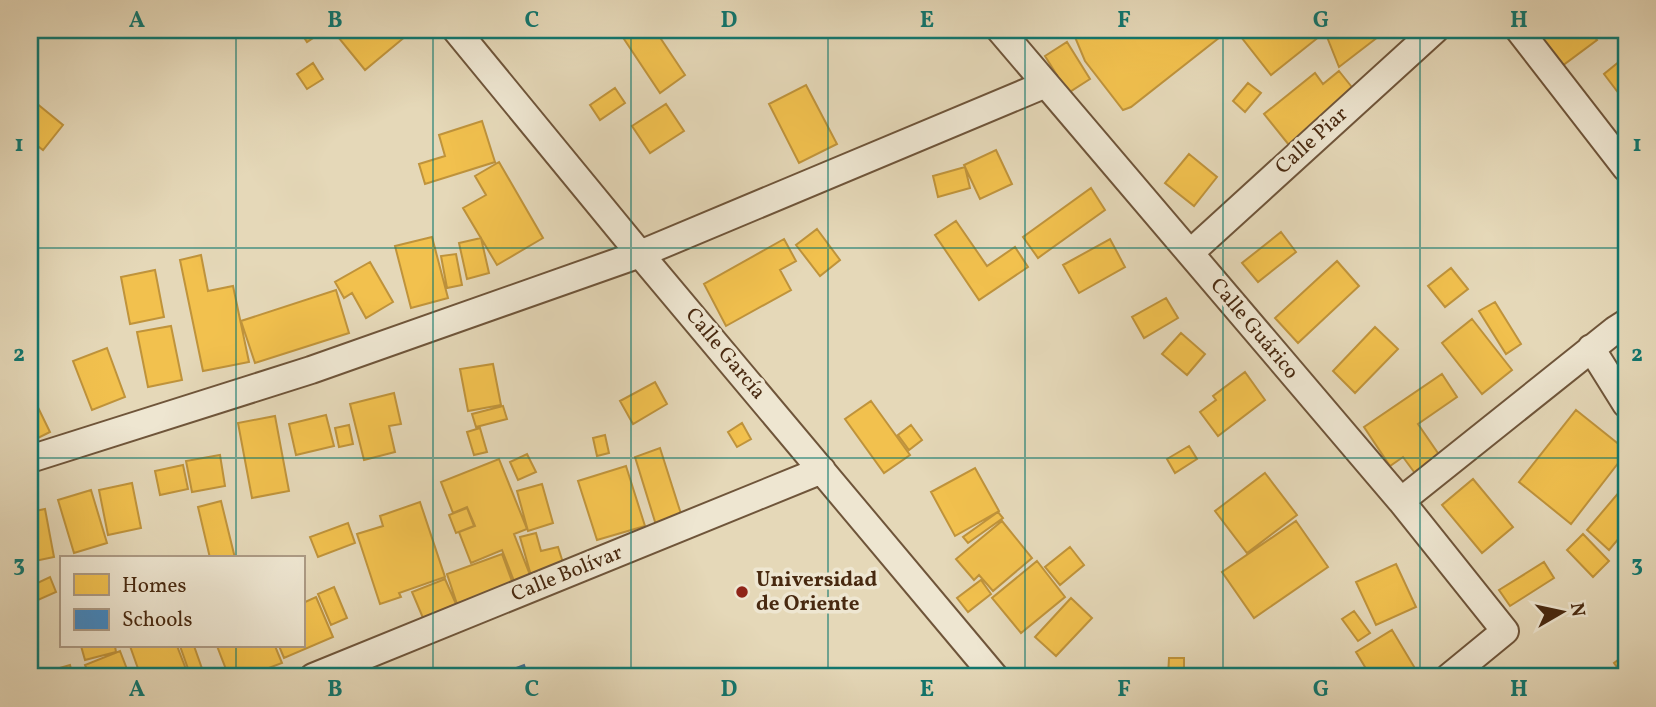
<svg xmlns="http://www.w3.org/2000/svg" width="1656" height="707" viewBox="0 0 1656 707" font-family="Vollkorn,serif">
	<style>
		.homes { fill: #f2c14e; stroke: #bf933b; stroke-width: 2 }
		.schools { fill: #3f88c5; stroke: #426c8f; stroke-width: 2 }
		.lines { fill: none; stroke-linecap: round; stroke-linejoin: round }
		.minor-casing { stroke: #6f553a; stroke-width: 30 }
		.minor { stroke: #eee6d1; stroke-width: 26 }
		.grid { fill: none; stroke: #0f766e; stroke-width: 2; stroke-opacity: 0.55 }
		.poi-dot { fill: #8f2418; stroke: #eee6d1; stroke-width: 2.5 }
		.labels { text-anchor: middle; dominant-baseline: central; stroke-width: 7; stroke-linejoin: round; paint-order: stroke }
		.street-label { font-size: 21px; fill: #482910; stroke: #eee6d1 }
		.poi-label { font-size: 21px; font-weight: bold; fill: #482910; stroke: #eee6d1; text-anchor: start }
		.neatline { fill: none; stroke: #0f766e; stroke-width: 2.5 }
		.grid-label { font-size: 23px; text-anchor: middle; font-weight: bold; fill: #0f766e }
	</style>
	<rect width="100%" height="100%" fill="#e5d8b8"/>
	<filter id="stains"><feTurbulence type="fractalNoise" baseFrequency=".00286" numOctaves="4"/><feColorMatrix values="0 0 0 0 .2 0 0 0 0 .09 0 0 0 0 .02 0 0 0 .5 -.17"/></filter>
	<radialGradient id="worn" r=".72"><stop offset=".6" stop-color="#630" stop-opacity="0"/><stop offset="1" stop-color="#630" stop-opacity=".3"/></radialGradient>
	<path class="homes" d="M30 30H47L30 45Z
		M299 30H325L307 42Z
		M347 30H411L412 31 365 70 338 37Z
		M618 30H655L685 75 660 93Z
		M1072 30H1229L1131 107 1123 110 1085 61Z
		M1239 30H1387L1339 67 1325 32 1271 75 1238 33Z
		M1535 30H1589L1597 40 1562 66Z
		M1067 42 1090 79 1068 93 1045 56Z
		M1626 56V103L1604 74Z
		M313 63 323 79 307 89 297 74Z
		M1339 71 1355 91 1289 145 1264 114 1315 73 1323 84Z
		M1248 83 1261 93 1245 112 1233 101Z
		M806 85 837 144 799 163 769 104Z
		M615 88 625 103 600 120 590 105Z
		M30 98 63 125 43 150 30 140Z
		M666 104 684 131 650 153 632 126Z
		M482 121 495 162 425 184 419 164 445 156 439 135Z
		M996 150 1012 184 980 199 964 165Z
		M1189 154 1217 177 1194 206 1165 183Z
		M499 162 543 238 497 265 463 208 486 195 475 176Z
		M965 167 970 188 938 197 933 176Z
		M1091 188 1105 210 1038 258 1023 237Z
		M956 221 987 266 1015 247 1028 267 979 300 935 235Z
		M817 229 840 260 820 276 796 245Z
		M1281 232 1296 252 1258 282 1242 263Z
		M432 237 448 298 411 308 395 246Z
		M481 238 489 273 467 279 459 243Z
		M784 239 796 261 780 270 791 290 726 326 704 284Z
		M1110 239 1125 267 1079 293 1063 265Z
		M456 254 462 285 447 288 441 256Z
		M201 255 208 291 233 286 249 362 203 371 180 260Z
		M1337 261 1359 286 1298 343 1275 318Z
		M370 262 393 302 366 318 352 293 344 298 335 282Z
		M1451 268 1468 289 1445 307 1428 286Z
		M155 270 164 317 130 324 121 277Z
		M336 290 349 333 255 363 241 321Z
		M1166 298 1178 318 1144 338 1132 317Z
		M1495 302 1521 344 1506 354 1479 311Z
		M1472 319 1512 370 1482 394 1442 343Z
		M171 326 182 380 148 387 137 332Z
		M1375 327 1398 349 1355 393 1333 371Z
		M1181 333 1205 354 1187 375 1162 354Z
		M107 348 125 397 92 410 73 361Z
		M493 364 501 405 468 411 460 369Z
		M1245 372 1265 400 1218 436 1200 412 1216 400 1213 396Z
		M1442 374 1457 397 1418 424 1442 459 1417 476 1403 457 1390 466 1364 427Z
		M655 382 667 404 633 424 620 401Z
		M30 391 50 432 30 442Z
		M394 393 401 424 389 426 395 452 364 460 350 404Z
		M871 401 910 455 884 473 845 419Z
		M503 406 507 419 476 427 472 414Z
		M1576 410 1626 450V453L1571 524 1519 482Z
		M326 415 334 446 296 455 289 424Z
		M275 416 289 491 252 498 238 423Z
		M742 423 751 439 737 447 728 432Z
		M349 425 353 444 339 447 335 428Z
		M911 425 922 440 909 450 898 435Z
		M480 428 487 452 474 455 467 432Z
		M605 435 609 453 597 456 593 438Z
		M1189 446 1197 459 1175 473 1167 459Z
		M660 448 682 517 656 525 635 457Z
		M527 454 536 472 518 480 510 462Z
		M220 455 225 486 192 492 186 461Z
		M499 459 527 529 514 534 530 575 514 581 502 550 471 563 459 532 475 526 467 507 453 513 441 482Z
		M183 465 188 489 160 495 155 471Z
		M626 466 645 526 597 540 578 481Z
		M975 468 999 511 955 536 931 492Z
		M1265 473 1297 515 1247 553 1215 511Z
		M1473 479 1513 527 1482 553 1442 505Z
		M132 483 141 528 108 535 99 490Z
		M542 484 553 523 528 531 517 491Z
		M1626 484V530L1609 550 1587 530Z
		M91 490 107 543 74 553 58 500Z
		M221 501 235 558H210L198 507Z
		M420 502 445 577 399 593 401 597 380 604 357 534 383 526 380 516Z
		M467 508 474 526 456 533 449 515Z
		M45 509 54 557 30 562V512Z
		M998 512 1003 518 968 543 963 537Z
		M1002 521 1032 558 993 591 979 575 974 580 956 559Z
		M1296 521 1328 567 1254 618 1222 572Z
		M348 523 355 543 318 557 310 537Z
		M536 533 541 551 558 547 565 569 532 579 520 537Z
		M1583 534 1609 561 1593 577 1567 550Z
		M1070 547 1084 565 1060 585 1045 567Z
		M502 554 513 584 457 604 447 574Z
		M1037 561 1065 597 1021 633 992 598Z
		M1544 562 1554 578 1510 606 1499 590Z
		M1396 564 1416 607 1376 625 1356 582Z
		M50 577 56 592 38 600 31 586Z
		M445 579 456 604 423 618 412 592Z
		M981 580 991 594 968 612 957 598Z
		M334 587 347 618 331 625 318 594Z
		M316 597 333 637 284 658 279 646H303V603Z
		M1071 598 1092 618 1056 656 1035 637Z
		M1354 611 1370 633 1358 641 1342 619Z
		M1392 630 1419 675 1415 677H1371L1356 652Z
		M81 646H115L116 652 85 660Z
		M130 646H177L189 677H141Z
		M180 646H194L205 677H191Z
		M217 646H275L282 663 245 677H229Z
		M120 651 130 677H90L85 665Z
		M1626 654V677H1624L1614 663Z
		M1169 658H1184V677H1168Z
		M70 665 73 677H40L39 674Z"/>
	<path class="schools" d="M524 665 528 677H492Z"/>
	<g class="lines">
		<defs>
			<path id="minor" d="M456 30 640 254 995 677
				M1000 30 1401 501 1505 631 1449 677
				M1519 30 1626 168
				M1190 253 1435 30
				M1591 348 1626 404
				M30 459 311 370 640 254 1046 84
				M1401 501 1615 330 1626 323
				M313 677 822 470"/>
		</defs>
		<use href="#minor" class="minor-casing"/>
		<use href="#minor" class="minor"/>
	</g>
	<path class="grid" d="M236 30V558M433 30V677M631 30V677M828 30V677M1025 30V677M1223 30V677M1420 30V677M30 248H1626M30 458H1626M236 646V677"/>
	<circle class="poi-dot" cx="742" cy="592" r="7"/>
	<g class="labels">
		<g class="street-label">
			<text transform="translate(1312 141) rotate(-42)">Calle Piar</text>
			<text transform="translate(1254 329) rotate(50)">Calle Guárico</text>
			<text transform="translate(725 354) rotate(50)">Calle García</text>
			<text transform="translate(567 574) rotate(-22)">Calle Bolívar</text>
		</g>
		<g class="poi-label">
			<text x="756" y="580">Universidad<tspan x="756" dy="24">de Oriente</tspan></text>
		</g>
	</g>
	<rect width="1656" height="707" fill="none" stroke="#e5d8b8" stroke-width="77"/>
	<rect x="60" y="556" width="245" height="91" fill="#eee6d1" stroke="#ac9a84" stroke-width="2"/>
	<rect x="74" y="574" width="35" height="21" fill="#f2c14e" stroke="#ac9a84" stroke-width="2"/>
	<text x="122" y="592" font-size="21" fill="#482910">Homes</text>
	<rect x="74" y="609" width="35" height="21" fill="#3f88c5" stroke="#ac9a84" stroke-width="2"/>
	<text x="122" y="626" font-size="21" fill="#482910">Schools</text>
	<g transform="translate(1562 612) rotate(81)" stroke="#eee6d1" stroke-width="5" paint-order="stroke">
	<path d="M0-5L12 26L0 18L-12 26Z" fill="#482910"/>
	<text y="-10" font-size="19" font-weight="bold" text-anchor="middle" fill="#482910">N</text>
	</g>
	<rect x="38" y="38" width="1580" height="630" class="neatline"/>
	<g class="grid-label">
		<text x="137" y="27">A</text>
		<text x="335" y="27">B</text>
		<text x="532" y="27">C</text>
		<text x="729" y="27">D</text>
		<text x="927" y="27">E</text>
		<text x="1124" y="27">F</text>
		<text x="1321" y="27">G</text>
		<text x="1519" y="27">H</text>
		<text x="19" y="151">1</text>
		<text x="1637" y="151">1</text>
		<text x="19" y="361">2</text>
		<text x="1637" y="361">2</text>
		<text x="19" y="571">3</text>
		<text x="1637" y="571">3</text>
		<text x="137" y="696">A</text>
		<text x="335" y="696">B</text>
		<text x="532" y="696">C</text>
		<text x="729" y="696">D</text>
		<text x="927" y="696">E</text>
		<text x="1124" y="696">F</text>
		<text x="1321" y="696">G</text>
		<text x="1519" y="696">H</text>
	</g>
	<rect width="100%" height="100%" filter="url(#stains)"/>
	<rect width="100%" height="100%" fill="url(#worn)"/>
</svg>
